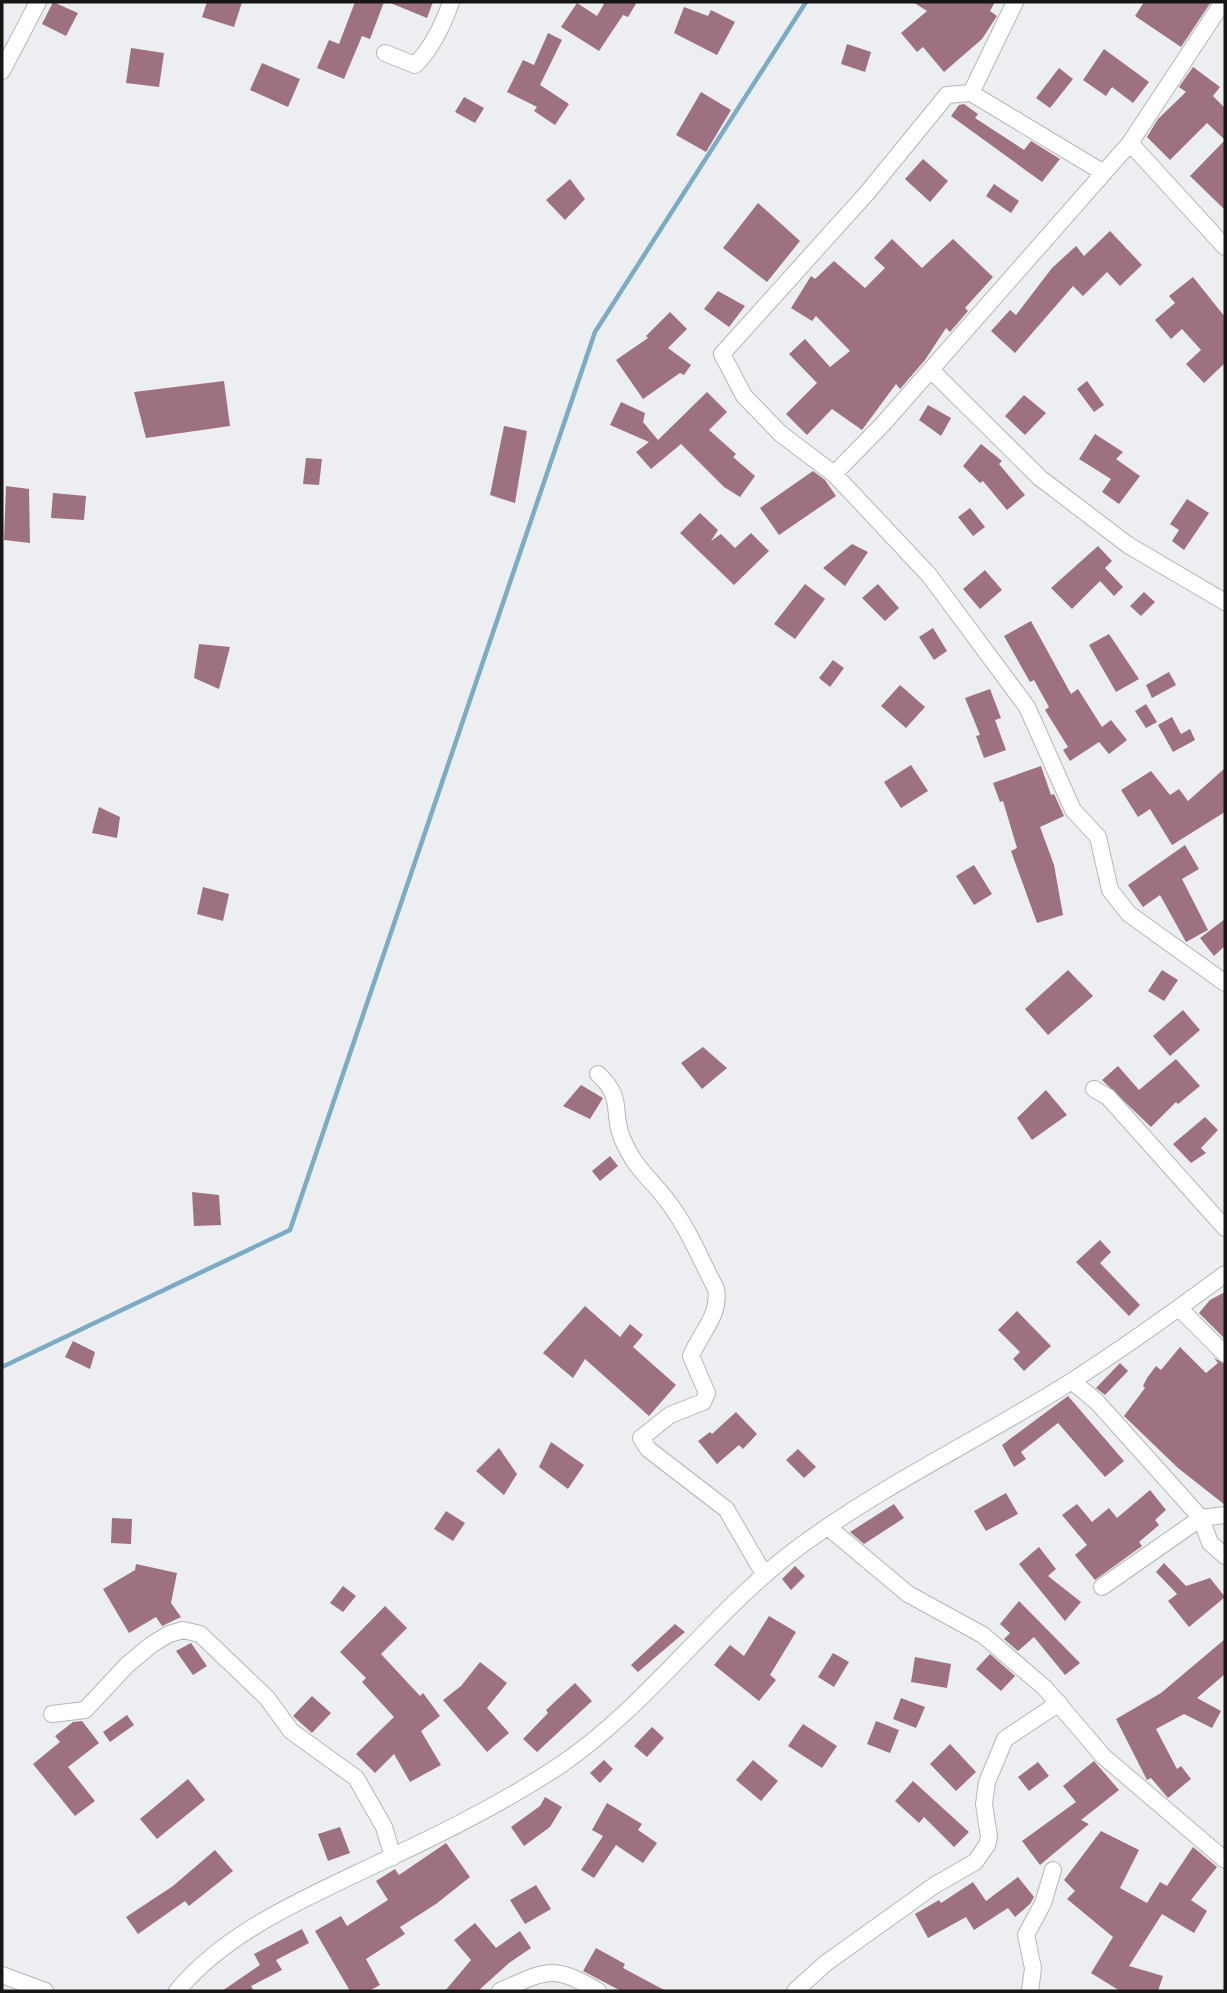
<svg xmlns="http://www.w3.org/2000/svg" width="1227" height="1993" viewBox="0 0 1227 1993" font-family="Rubik,sans-serif">
	<style>
		.lines { fill: none; stroke-linecap: round; stroke-linejoin: round }
		.stream { stroke: #7cabc2; stroke-width: 4.5 }
		.building { fill: #9e7182 }
		.minor-casing { stroke: #b4b6b9; stroke-width: 18 }
		.minor { stroke: #fff; stroke-width: 16 }
	</style>
	<rect width="100%" height="100%" fill="#eceef2"/>
	<g class="lines">
		<path class="stream" d="M2 1367 290 1230 595 332 806 2"/>
	</g>
	<path class="building" d="M53 2 78 13 66 36 42 24Z
		M207 2H242L234 27 202 17Z
		M355 2H384L370 39 362 36 344 79 317 68 329 40 339 44Z
		M388 2H433L427 18Z
		M601 2H637L628 17 623 15 599 51 561 27 577 3 597 16 604 4Z
		M913 2H995L990 11 997 16 982 39 944 72 923 47 917 52 901 33 927 11Z
		M1144 2H1211L1181 47 1135 16Z
		M684 7 708 16 711 10 735 22 717 55 674 33Z
		M548 33 562 40 540 85 569 104 555 125 534 111 537 107 507 92 523 60 534 65Z
		M847 44 871 52 865 72 841 64Z
		M131 48 164 53 159 87 126 83Z
		M1104 49 1149 82 1133 103 1112 87 1106 96 1083 80Z
		M262 63 300 79 288 107 250 90Z
		M1193 67 1220 87 1213 96 1225 108V210L1190 176 1225 140 1207 123 1170 160 1147 137 1158 119 1186 92 1179 87Z
		M1059 68 1073 79 1050 108 1036 98Z
		M701 92 731 110 706 152 676 135Z
		M464 97 484 108 475 123 455 112Z
		M964 104 978 114 975 118 1024 150 1031 141 1060 159 1042 182 951 116 959 105Z
		M923 159 948 181 930 202 905 179Z
		M570 179 585 199 565 220 546 200Z
		M994 184 1019 201 1011 213 986 196Z
		M758 203 800 241 767 282 723 248Z
		M1110 231 1142 265 1120 286 1107 272 1083 296 1073 286 1015 353 991 331 1010 310 1016 315 1052 268 1076 246 1084 256Z
		M892 239 922 268 953 239 993 277 965 308 968 311 950 332 946 328 925 360 900 389 896 384 862 430 832 409 807 435 786 414 817 383 789 354 805 339 830 367 850 351 816 316 812 321 791 308 811 276 815 279 834 261 865 288 885 268 874 258Z
		M1193 277 1225 317V363L1204 383 1186 364 1201 350 1182 329 1171 339 1155 320 1175 303 1169 296Z
		M718 291 745 306 729 327 704 309Z
		M670 312 687 329 668 348 691 365 684 375 680 373 643 399 616 360 648 338 646 336Z
		M224 381 230 426 146 438 134 392Z
		M1087 381 1104 405 1094 412 1077 389Z
		M707 392 727 412 709 430 736 454 733 457 755 476 740 497 724 487 681 444 651 469 636 452 649 442 610 425 621 402 645 413 643 422 658 440Z
		M1024 395 1046 413 1025 435 1005 416Z
		M928 405 951 418 941 436 919 420Z
		M504 426 527 431 515 503 490 495Z
		M1095 434 1123 452 1116 459 1140 476 1119 504 1102 492 1111 479 1079 459Z
		M981 444 1002 461 999 464 1025 495 1007 510 983 481 980 483 963 466Z
		M306 458 322 459 319 485 303 484Z
		M813 471 825 480 836 496 779 535 760 508Z
		M6 486 29 489 30 543 4 540Z
		M53 493 86 496 84 520 51 518Z
		M1187 499 1209 513 1184 550 1172 541 1179 530 1170 524Z
		M970 508 985 527 973 536 958 517Z
		M700 513 718 530 711 541 721 534 735 548 751 533 769 551 734 585 680 533Z
		M852 544 868 552 845 586 823 568Z
		M1098 546 1112 561 1105 568 1123 587 1114 596 1100 581 1072 609 1051 588Z
		M985 570 1002 590 980 609 963 589Z
		M805 584 825 599 795 639 774 624Z
		M878 584 899 608 885 621 862 598Z
		M1144 592 1155 602 1141 616 1130 606Z
		M1031 621 1071 694 1078 689 1102 727 1111 720 1127 740 1109 754 1099 742 1070 761 1063 750 1068 747 1045 710 1049 707 1034 680 1030 682 1004 636Z
		M933 628 947 651 934 660 919 637Z
		M1109 634 1139 679 1116 692 1089 645Z
		M199 644 230 647 219 689 194 678Z
		M833 660 844 668 830 687 819 678Z
		M1169 672 1176 685 1152 698 1146 685Z
		M900 685 925 707 906 728 881 706Z
		M990 689 1001 718 995 720 1006 750 984 758 976 736 980 735 965 698Z
		M1146 704 1157 722 1146 728 1135 711Z
		M1172 717 1181 734 1190 729 1195 740 1173 752 1158 725Z
		M911 765 928 791 901 808 884 782Z
		M1041 766 1051 795 1054 794 1064 816 1040 827 1054 865 1063 915 1037 923 1011 851 1017 848 1003 801 1000 802 993 783Z
		M1225 768V812L1172 845 1150 809 1138 817 1121 790 1151 771 1170 795 1179 789 1188 801Z
		M99 807 120 817 117 838 92 833Z
		M1185 845 1199 869 1182 879 1208 930 1186 942 1160 895 1143 907 1128 885Z
		M974 865 992 894 974 905 956 876Z
		M203 887 229 894 223 921 197 914Z
		M1225 919V946L1214 956 1200 938Z
		M1068 970 1093 996 1048 1035 1025 1009Z
		M1162 970 1178 980 1164 1001 1148 991Z
		M1183 1010 1200 1030 1170 1056 1153 1036Z
		M703 1047 727 1068 702 1089 681 1063Z
		M1176 1059 1200 1086 1178 1104 1176 1102 1151 1127 1102 1080 1118 1066 1139 1090Z
		M581 1085 603 1098 590 1119 563 1106Z
		M1046 1090 1067 1115 1032 1140 1017 1118Z
		M1205 1117 1218 1130 1201 1148 1206 1153 1191 1163 1173 1144Z
		M610 1156 618 1166 600 1181 592 1171Z
		M192 1192 219 1195 221 1225 194 1226Z
		M1100 1240 1111 1252 1100 1263 1140 1305 1129 1316 1076 1262Z
		M1225 1292V1339L1199 1313 1210 1300Z
		M585 1306 620 1337 630 1324 643 1335 633 1347 676 1385 649 1416 585 1359 573 1378 543 1353Z
		M1017 1311 1051 1346 1024 1371 1013 1359 1020 1352 998 1330Z
		M73 1341 95 1352 90 1369 65 1357Z
		M1180 1347 1206 1373 1218 1363 1214 1358 1225 1364V1505L1178 1468 1124 1416 1145 1388 1143 1386 1147 1378 1156 1366 1161 1370Z
		M1120 1363 1128 1371 1105 1395 1096 1388Z
		M1068 1396 1124 1461 1105 1477 1058 1423 1021 1452 1026 1459 1014 1467 1002 1445Z
		M736 1412 757 1434 743 1449 739 1445 717 1464 698 1441 710 1432 712 1434Z
		M551 1442 584 1465 568 1489 539 1467Z
		M499 1448 517 1474 504 1495 476 1471Z
		M798 1449 816 1467 804 1478 786 1460Z
		M1150 1490 1166 1510 1155 1520 1159 1525 1139 1542 1142 1546 1095 1580 1075 1555 1087 1545 1062 1515 1077 1504 1092 1522 1109 1508 1117 1518Z
		M1006 1493 1018 1514 986 1531 974 1511Z
		M894 1504 904 1518 864 1544 850 1532Z
		M446 1511 465 1523 453 1541 434 1529Z
		M112 1518 132 1519 131 1544 111 1543Z
		M1039 1547 1056 1569 1048 1576 1081 1602 1065 1621 1019 1564Z
		M1164 1563 1186 1586 1210 1578 1225 1597 1189 1627 1168 1601 1177 1594 1156 1572Z
		M136 1564 177 1573 171 1603 181 1617 162 1626 156 1617 129 1633 103 1589 135 1570Z
		M795 1566 805 1576 791 1590 782 1579Z
		M343 1586 356 1596 343 1612 330 1603Z
		M1019 1601 1080 1663 1065 1675 1034 1637 1018 1651 1004 1639 1010 1633 1000 1624Z
		M385 1606 407 1628 381 1654 420 1696 423 1693 440 1716 421 1731 441 1765 410 1782 394 1754 375 1773 356 1754 394 1717 362 1682 366 1678 340 1652Z
		M769 1616 796 1632 770 1675 776 1680 759 1701 714 1665 730 1645 744 1656Z
		M675 1624 685 1632 638 1672 631 1665Z
		M1225 1639V1674L1197 1698 1221 1711 1212 1728 1184 1714 1156 1729 1177 1769 1181 1766 1191 1779 1168 1798 1151 1778 1147 1780 1116 1719 1161 1693Z
		M191 1643 207 1666 193 1675 176 1651Z
		M833 1653 849 1662 834 1687 818 1677Z
		M990 1654 1015 1676 1001 1691 976 1669Z
		M915 1657 951 1664 947 1688 911 1682Z
		M480 1662 507 1683 487 1708 509 1733 487 1752 443 1700 461 1686Z
		M575 1683 592 1701 537 1752 523 1739 548 1713 546 1710Z
		M312 1696 331 1713 312 1733 293 1716Z
		M901 1698 925 1707 916 1728 893 1719Z
		M127 1715 134 1725 110 1742 103 1732Z
		M82 1721 99 1743 68 1767 95 1801 75 1816 33 1764 60 1742 55 1736 73 1722Z
		M876 1721 899 1730 890 1753 867 1744Z
		M803 1724 837 1746 822 1768 788 1746Z
		M652 1727 664 1738 647 1757 634 1746Z
		M950 1744 976 1772 956 1791 930 1764Z
		M604 1760 613 1769 600 1783 590 1773Z
		M753 1760 778 1781 761 1801 736 1780Z
		M1094 1761 1119 1790 1081 1820 1089 1824 1040 1865 1022 1841 1076 1802 1063 1786Z
		M1038 1762 1049 1776 1029 1791 1018 1777Z
		M188 1779 205 1800 157 1839 140 1819Z
		M913 1781 969 1832 954 1847 924 1817 919 1823 895 1801Z
		M545 1797 562 1807 550 1827 524 1846 511 1827 540 1806Z
		M607 1803 642 1824 638 1830 657 1843 643 1863 616 1845 594 1878 581 1870 603 1836 592 1830Z
		M340 1827 350 1853 328 1861 318 1834Z
		M1101 1831 1139 1850 1120 1888 1147 1903 1160 1882 1167 1886 1193 1847 1217 1867 1191 1900 1207 1911 1194 1933 1162 1914 1129 1966 1163 1976 1158 1991H1120L1091 1973 1113 1937 1067 1899 1075 1891 1064 1880Z
		M446 1843 470 1877 436 1904 400 1927 405 1934 366 1959 380 1985 369 1991H350L315 1931 341 1916 347 1926 388 1900 376 1881 395 1869 399 1875Z
		M215 1850 233 1871 189 1906 185 1901 138 1934 126 1917 173 1886Z
		M1018 1877 1034 1897 1030 1904 1015 1917 1008 1908 974 1930 966 1917 928 1938 915 1914 939 1900 941 1903 973 1882 986 1901Z
		M536 1885 551 1909 525 1924 510 1900Z
		M475 1923 496 1948 520 1931 531 1948 509 1963 478 1991H445L471 1960 454 1940Z
		M302 1929 309 1943 276 1960 282 1970 251 1986 254 1991H222L260 1965 254 1954Z
		M596 1948 625 1964 623 1968 666 1991H621L583 1971Z"/>
	<g class="lines">
		<defs>
			<path id="minor" d="M1223 2 1130 143 883 424 834 474 929 575 1027 707 1073 810 1098 837 1110 890 1129 914 1225 983
				M385 53 415 65C433 47 443 25 451 2
				M2 71 38 2
				M971 93 1015 2
				M1130 143 1225 247
				M931 370 1040 478 1128 545 1225 602
				M834 474 781 434 744 396 722 354 867 193 947 95 971 93 1104 173
				M598 1074C625 1099 611 1111 622 1138 636 1171 650 1177 669 1203 689 1230 701 1260 716 1289 721 1315 700 1333 691 1356L707 1393 703 1402 670 1415 641 1438 648 1449 726 1509 764 1574
				M1094 1089 1108 1097 1225 1228
				M1179 1308 1225 1354
				M1072 1381 1097 1402 1201 1518 1210 1543 1225 1556
				M828 1527 908 1594 983 1635 1045 1688 1103 1756 1225 1860
				M1102 1587 1201 1518 1225 1515
				M52 1714 85 1710 127 1665 151 1645 169 1634 183 1630 200 1634 267 1698 291 1731 356 1778 384 1827 393 1857
				M2 1975 45 1991
				M177 1991C229 1928 315 1894 387 1859 447 1831 507 1801 562 1764 652 1702 715 1608 803 1544 888 1482 984 1437 1072 1381 1125 1347 1175 1311 1225 1274
				M500 1991C548 1970 552 1964 598 1991
				M795 1991 826 1963 935 1885 975 1862 987 1845 989 1837 984 1804 987 1782 1005 1739 1059 1703
				M1030 1991 1033 1968 1026 1935 1043 1903 1053 1870"/>
		</defs>
		<use href="#minor" class="minor-casing"/>
		<use href="#minor" class="minor"/>
	</g>
	<rect width="1227" height="1993" fill="none" stroke="#161617" stroke-width="7"/>
</svg>
